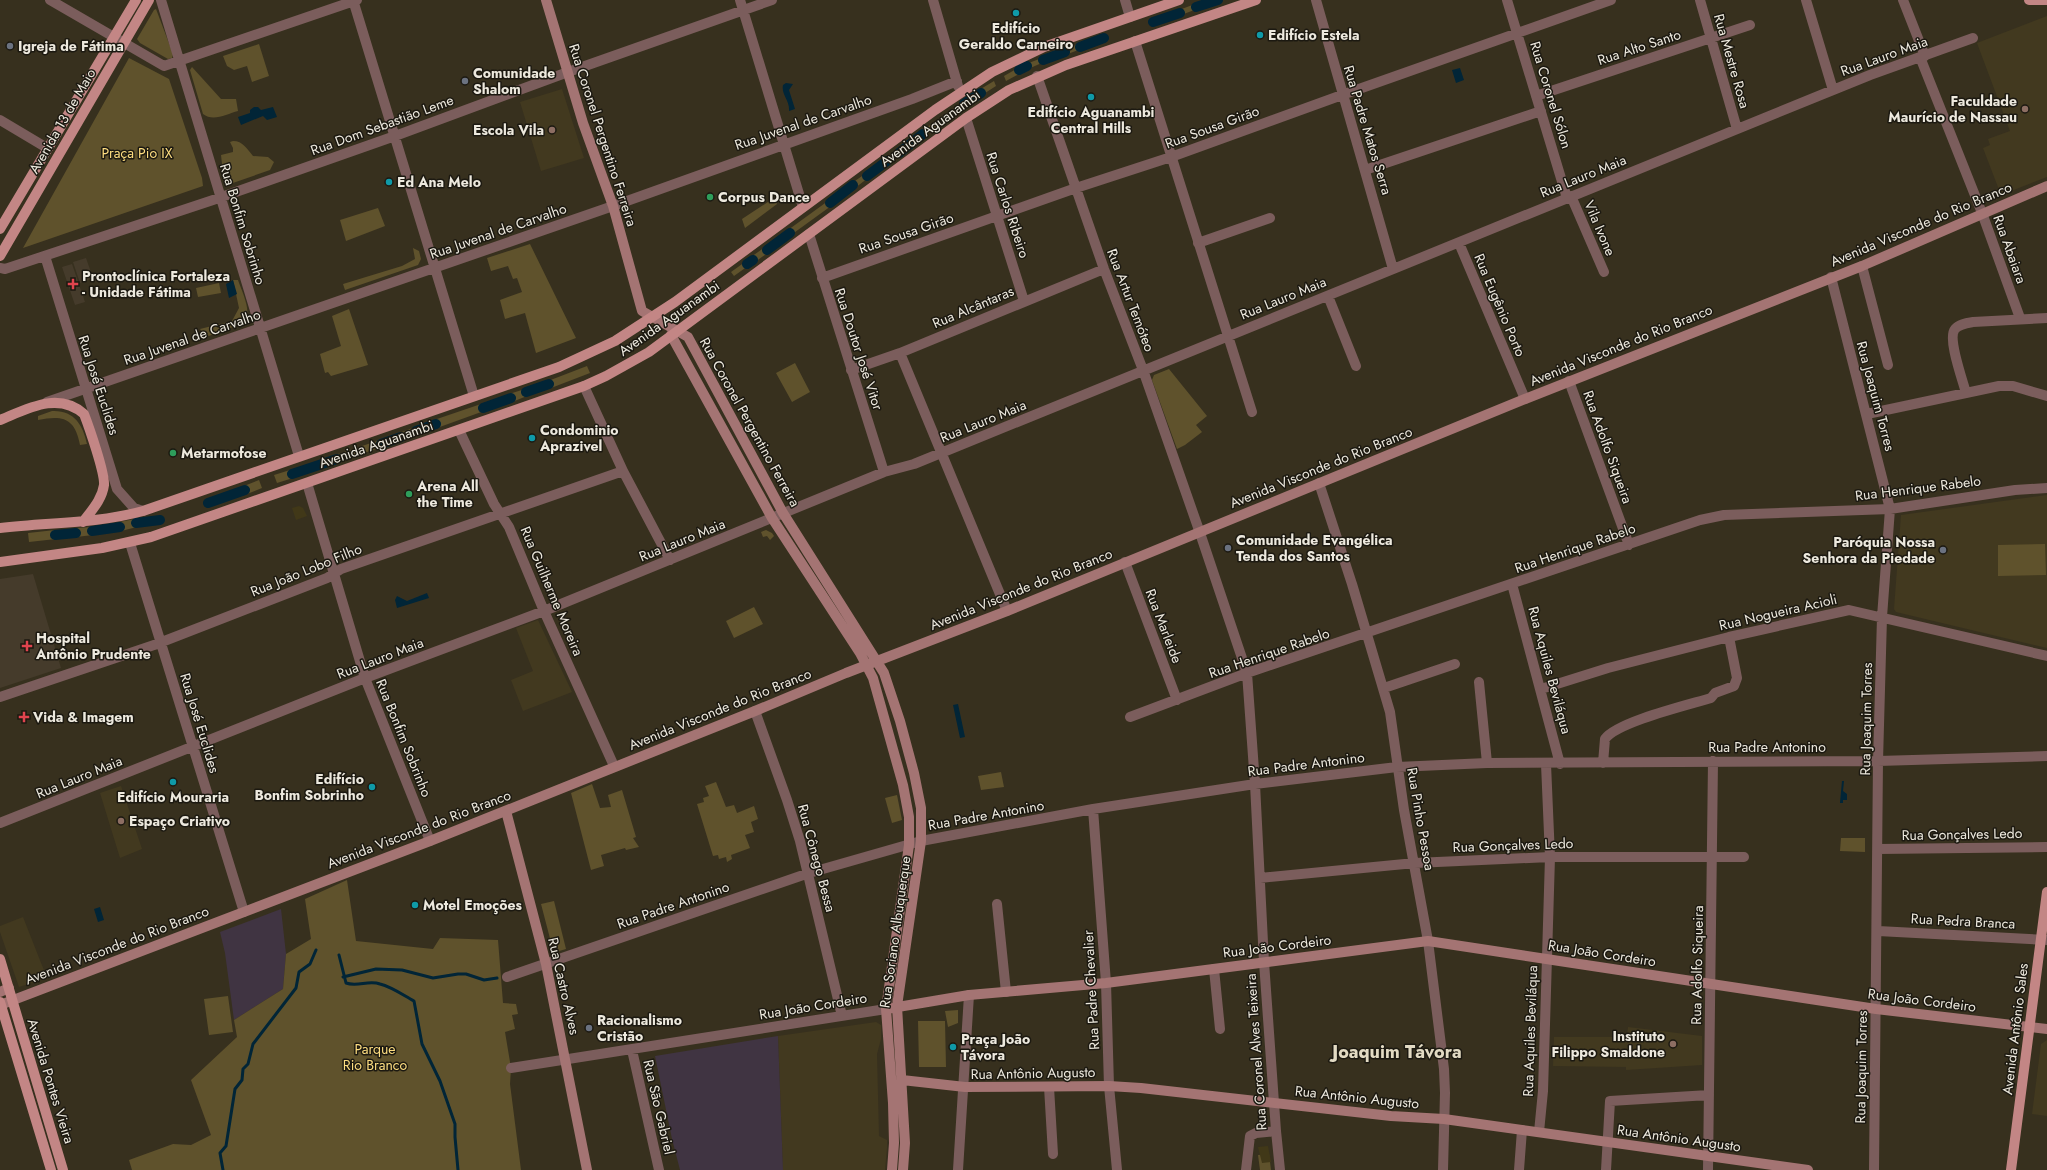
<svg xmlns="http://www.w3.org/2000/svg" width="2047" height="1170" viewBox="0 0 2047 1170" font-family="Jost,sans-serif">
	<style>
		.built { fill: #42391f }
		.industrial { fill: #403442 }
		.medical { fill: #453b2b }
		.green { fill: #5f522c }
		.sand { fill: #413818 }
		.water { fill: #012537 }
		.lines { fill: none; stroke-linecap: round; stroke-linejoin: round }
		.stream { stroke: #012537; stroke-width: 3 }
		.canal { stroke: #012537; stroke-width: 10 }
		.street { stroke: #7b5d5c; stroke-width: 10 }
		.secondary { stroke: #a47473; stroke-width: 10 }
		.primary { stroke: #c38685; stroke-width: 10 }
		.culture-dot { fill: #0f9aa8; stroke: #1c1911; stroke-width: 1.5 }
		.worship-dot { fill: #6b7280; stroke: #1c1911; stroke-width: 1.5 }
		.education-dot { fill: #8d6e63; stroke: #1c1911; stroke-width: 1.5 }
		.leisure-dot { fill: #2e9e5b; stroke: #1c1911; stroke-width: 1.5 }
		.health-dot { fill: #e0444e; stroke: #1c1911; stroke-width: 1.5 }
		.labels { text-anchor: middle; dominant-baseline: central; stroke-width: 3; stroke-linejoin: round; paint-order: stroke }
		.poi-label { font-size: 14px; font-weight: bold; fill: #ede9de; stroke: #1c1911; text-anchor: start }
		.street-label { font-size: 14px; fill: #ede9de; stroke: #1c1911 }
		.park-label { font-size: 14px; fill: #fede81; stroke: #1c1911 }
		.district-label { font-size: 18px; font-weight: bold; fill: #e2dac3; stroke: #1c1911 }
	</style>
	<rect width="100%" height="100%" fill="#37301e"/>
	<path class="built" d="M2047 16V177L2001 195 1983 148 1990 145 1988 139 2010 131 1977 43Z
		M562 89 584 158 541 171 520 102Z
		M2047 495V648L1896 612 1894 609 1901 515Z
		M538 620 572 692 523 711 511 680 533 671 516 628Z
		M121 786 142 849 120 858 100 793Z
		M23 917 47 978 19 987 0 932V926Z
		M876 1022 881 1025V1039L877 1054 879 1136 887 1140V1148L885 1170H783L778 1036Z
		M1628 1027 1702 1036V1065L1626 1070V1067L1553 1066 1554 1037H1627Z
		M2047 1040V1116L2032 1114 2041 1044Z"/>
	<path class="industrial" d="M281 909 286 954 283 989 234 1020 225 953 220 932Z
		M778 1036 783 1170H680L672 1139 655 1056Z"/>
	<path class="medical" d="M86 258 93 278 80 283 73 262Z
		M72 264 85 302 75 305 62 267Z
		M33 574 61 668 0 688V579Z"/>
	<path class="green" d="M1195 4 1197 9 1181 15 1179 10Z
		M156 9 173 54 172 58 168 59 140 43 137 39 154 10Z
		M259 44 269 76 252 82 247 66 234 70 227 66 223 56Z
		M1079 44 1081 49 1065 55 1064 49Z
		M129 58 169 79 202 178 203 186 23 248Z
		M1042 58 1044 62 1028 69 1026 64Z
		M192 67 221 99H236L238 111C227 114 213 122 203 114L190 70Z
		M1018 68 1021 73 1006 81 1004 76Z
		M994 81 996 86 982 95 979 90Z
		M962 102 966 107 925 136 922 131Z
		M233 141C243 141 247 149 253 156L268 157 274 162 270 170 230 184 224 182 221 155 233 152V148L230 142Z
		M897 150 900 155 888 163 885 159Z
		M865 174 868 178 855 188 852 183Z
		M774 198 777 204 745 228 742 219Z
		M828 201 831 206 791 235 788 230Z
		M378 208 385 226 346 241 340 220Z
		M530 244 576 338 536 353 525 313 505 319 500 300 522 292 517 278 513 279 508 266 491 271 487 258Z
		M765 247 769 252 755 262 751 257Z
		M413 248 419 251 421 259 418 265 345 290 343 284 402 266 415 259Z
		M745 262 748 266 734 276 731 272Z
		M233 280H238C242 292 253 313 244 323L206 337 200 329 232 321 239 308Z
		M219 283 221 293 198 297 196 288Z
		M349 309 368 365 331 376 328 372 325 373 320 354 341 346 332 316Z
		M795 363 810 392 792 402 776 373Z
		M587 366 590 373 551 388 548 381Z
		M1169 369 1207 416 1196 425 1202 432 1185 445 1177 449 1152 380 1154 375Z
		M525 389 527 396 512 402 509 394Z
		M481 404 484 411 437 428 434 420Z
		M52 411C74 410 83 425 87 444L80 445C75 418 63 415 38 420V416Z
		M415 427 417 435 402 440 399 433Z
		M380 440 382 447 338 462 335 455Z
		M290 470 293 478 277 483 274 475Z
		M259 480 262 488 247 494 244 486Z
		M135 519 137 527 121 531 119 522Z
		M92 527 93 535 76 537V528Z
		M55 530 56 539 29 542 28 533Z
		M766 530 772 533 774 536 770 540 767 536 763 537 761 532Z
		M2045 544 2046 575 1998 576V545Z
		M754 607 763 624 734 638 726 621Z
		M1001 772 1004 787 981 790 978 776Z
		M716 782 726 807 734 805 737 813 754 806 758 819 751 822 754 832 745 835 750 848 731 855 732 859 727 862 726 857 719 859 718 855 713 856 697 804 704 802 703 798 709 796 705 786Z
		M592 784 600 808 611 807 608 795 622 790 636 837 633 838 639 847 626 850 625 848 601 855 604 866 591 870 571 793Z
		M897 795 902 820 892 823 885 798Z
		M1841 838H1865V852L1840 851Z
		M347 880 356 941 433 949 440 938 498 940 503 1003 516 1004 518 1014 512 1015 515 1029 505 1032 511 1068 510 1084 521 1170H132L129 1160 173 1144 191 1145 211 1135 191 1080 237 1037 234 1020 283 989 286 954 311 939 305 899Z
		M554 901 566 949 556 952 553 950 541 904Z
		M228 996 233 1032 209 1035 204 999Z
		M958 1010V1023L948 1027 945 1011Z
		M918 1021H945L946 1067H919Z
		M1269 1154 1271 1170H1260L1258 1155Z"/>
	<path class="sand" d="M299 506 303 508 307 516 296 520 292 508Z
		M1268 1146 1271 1162 1262 1163 1258 1147Z"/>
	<path class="water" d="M1460 68 1464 80 1456 83 1452 70Z
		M786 83 793 84 789 90 795 109 789 111C790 100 781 95 783 85Z
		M254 107H258L261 110 273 107 277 117 267 120 263 116 241 125 238 117 250 113V110Z
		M233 280 237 294 229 298 226 284Z
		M427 593 429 598 397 608 395 600 397 596 407 601Z
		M958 704 965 737 960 738 953 705Z
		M1842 781H1844L1843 791 1847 794V800H1843V803H1840Z
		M100 907 104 920 98 922 94 909Z"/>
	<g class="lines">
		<path class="stream" d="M339 955 346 983C357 987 369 980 380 984 392 987 403 995 414 1001L422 1044 440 1081 455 1124V1137L458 1170
			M343 977 376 969 402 970 433 978 458 974H466L484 980 497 978
			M223 1170 220 1153 226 1146 235 1089 242 1080 243 1069 248 1064 253 1044 296 988 299 972 310 964 316 950"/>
		<path class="canal" d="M1196 7 1218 0
			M1153 22 1180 13
			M1080 47 1104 38
			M1043 60 1065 52
			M1019 70 1027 66
			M964 104 981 93
			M899 153 923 134
			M867 176 887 161
			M830 203 853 185
			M767 250 790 233
			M747 264 753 260
			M526 392 549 384
			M483 408 511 398
			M416 431 436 424
			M381 444 401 437
			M292 474 337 459
			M208 503 245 490
			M136 523 160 520
			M92 531 120 527
			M55 535 76 533"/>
		<path class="street" d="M50 0 164 66 357 0
			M161 0 299 456
			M353 0 474 396
			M740 0 803 207
			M933 0 958 86
			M1125 0 1130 17
			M1316 0 1393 269
			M1507 0 1567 198
			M1700 0 1737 129
			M1806 0 1833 90
			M1903 0 1925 56
			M1135 41 1252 412
			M1920 57 1982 213 2020 318
			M1037 76 1104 269 1143 370 1200 533 1247 673 1255 784 1264 962 1276 1131 1280 1170
			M1536 96 1750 25
			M966 118 1024 301
			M0 120 47 148
			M1365 170 1541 111
			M1571 196 1604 272
			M809 234 884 472
			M1198 243 1270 218
			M1459 243 1525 399
			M45 256 117 489 134 508 143 511
			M1862 266 1888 365
			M0 268 5 269 213 200 395 136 568 72 772 0
			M1831 277 1890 509 1882 617 1878 761 1874 1170
			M822 278 1076 188 1171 157 1342 95 1611 0
			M1328 296 1356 366
			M900 353 1007 611
			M851 370 900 353 1104 269
			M1569 381 1629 545
			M584 386 623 471 670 560
			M1966 393C1963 381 1947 338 1955 329 1959 324 1967 323 1973 322L2047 318
			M47 402 613 206 912 99 957 81
			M1867 414 1999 386H2013L2047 396
			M459 430 494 504 509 527 544 611 614 766
			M307 483 365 678 430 841
			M1319 483 1352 584 1390 712 1404 810 1428 941 1444 1069 1445 1093 1443 1170
			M130 543 244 912
			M1125 562 1177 700
			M1512 584 1560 764
			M1479 682 1487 763
			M1384 688 1455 664
			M1541 689 1608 668 1729 637 1849 610 2047 656
			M0 697 154 645 327 578 341 569 623 471
			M755 711 787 800 800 841 842 1016
			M1130 717 1247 673 1700 520 1724 515 1890 509 2015 490 2047 488
			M1603 763 1605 739C1617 722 1688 705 1711 698L1715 693 1734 686 1737 678 1729 637
			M1093 809 1106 983 1109 1086 1117 1170
			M0 823 365 678 544 611 884 472 914 464 1870 75 1973 38
			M1878 849 2047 847
			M1260 878 1415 863 1550 857H1744
			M997 904 1006 992
			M1878 931 2047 940
			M1214 969 1220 1029
			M507 977 809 873 921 841 1093 809 1255 784 1397 767 1487 763 1878 761 2047 756
			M632 1050 659 1170
			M511 1068 886 1009
			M1049 1087 1053 1154
			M1539 1132 1543 1091 1550 857 1546 764
			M958 1170 969 995
			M1246 1170 1250 1136 1256 1133 1276 1131
			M1519 1170 1522 1130
			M1606 1170 1610 1101 1709 1095
			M1708 1170 1713 761"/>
		<path class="secondary" d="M546 0 583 123 613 206 642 311 688 337 783 513 884 673 900 721 914 773 921 808V841L897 1006 905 1143 903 1170
			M671 335 772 518 860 653 873 678 903 785 909 817V845L886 1009 893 1103 894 1143 892 1170
			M506 811 546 964 587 1170
			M0 992 9 988
			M0 1005 430 841 755 711 846 673 1007 611 1525 399 1862 266 2047 186
			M886 1009 969 995 1106 983 1428 941 1876 1009 2047 1029
			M902 1080 965 1087 1109 1086 1141 1088 1391 1116 1444 1119 1808 1170"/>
		<path class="primary" d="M2029 0H2047
			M0 229 136 0
			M0 256 149 0
			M0 420C27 409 58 391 84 414 89 427 105 473 104 485 102 500 91 511 83 522
			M0 528C48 522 96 524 143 511L559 367 615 341 675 302 935 110 992 72 1044 47 1179 0
			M0 562 102 548 151 537 584 386 606 376 649 352 966 118 1009 90 1066 65 1256 0
			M0 959 63 1170
			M0 1002 51 1170
			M2011 1170 2047 892"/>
	</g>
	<g class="culture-dot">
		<circle cx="1016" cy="13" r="4"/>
		<circle cx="1260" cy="35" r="4"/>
		<circle cx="1091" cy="97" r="4"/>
		<circle cx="389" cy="182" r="4"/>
		<circle cx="532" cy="438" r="4"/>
		<circle cx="173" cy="782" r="4"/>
		<circle cx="372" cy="787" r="4"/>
		<circle cx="415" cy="905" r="4"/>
		<circle cx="953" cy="1047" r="4"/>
	</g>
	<g class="worship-dot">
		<circle cx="10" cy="46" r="4"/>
		<circle cx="465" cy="81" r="4"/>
		<circle cx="1228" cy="548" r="4"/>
		<circle cx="1943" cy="550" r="4"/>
		<circle cx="589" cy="1028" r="4"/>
	</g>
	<g class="education-dot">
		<circle cx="2025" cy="109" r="4"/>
		<circle cx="552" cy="130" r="4"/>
		<circle cx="121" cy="821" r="4"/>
		<circle cx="1673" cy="1044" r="4"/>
	</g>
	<g class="leisure-dot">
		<circle cx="710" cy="197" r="4"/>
		<circle cx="173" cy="453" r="4"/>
		<circle cx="409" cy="494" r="4"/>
	</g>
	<g class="health-dot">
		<path d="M71 278h4v4h4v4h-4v4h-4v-4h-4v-4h4z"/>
		<path d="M25 640h4v4h4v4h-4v4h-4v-4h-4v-4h4z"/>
		<path d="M22 711h4v4h4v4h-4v4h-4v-4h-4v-4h4z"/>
	</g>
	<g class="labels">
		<g class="poi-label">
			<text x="1016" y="28" text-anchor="middle">Edifício<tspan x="1016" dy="16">Geraldo Carneiro</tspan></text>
			<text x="1268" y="35">Edifício Estela</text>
			<text x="18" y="46">Igreja de Fátima</text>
			<text x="473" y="73">Comunidade<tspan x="473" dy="16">Shalom</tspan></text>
			<text x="2017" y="101" text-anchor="end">Faculdade<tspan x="2017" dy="16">Maurício de Nassau</tspan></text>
			<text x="1091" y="112" text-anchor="middle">Edifício Aguanambi<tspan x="1091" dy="16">Central Hills</tspan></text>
			<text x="544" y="130" text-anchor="end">Escola Vila</text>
			<text x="397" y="182">Ed Ana Melo</text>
			<text x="718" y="197">Corpus Dance</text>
			<text x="82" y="276">Prontoclínica Fortaleza<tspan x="82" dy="16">- Unidade Fátima</tspan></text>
			<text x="540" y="430">Condominio<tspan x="540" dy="16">Aprazivel</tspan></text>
			<text x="181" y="453">Metarmofose</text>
			<text x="417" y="486">Arena All<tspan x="417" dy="16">the Time</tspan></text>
			<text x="1236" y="540">Comunidade Evangélica<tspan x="1236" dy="16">Tenda dos Santos</tspan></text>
			<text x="1935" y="542" text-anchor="end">Paróquia Nossa<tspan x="1935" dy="16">Senhora da Piedade</tspan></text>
			<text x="36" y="638">Hospital<tspan x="36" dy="16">Antônio Prudente</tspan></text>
			<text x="33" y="717">Vida &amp; Imagem</text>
			<text x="364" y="779" text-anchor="end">Edifício<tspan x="364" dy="16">Bonfim Sobrinho</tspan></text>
			<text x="173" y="797" text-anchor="middle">Edifício Mouraria</text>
			<text x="129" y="821">Espaço Criativo</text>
			<text x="423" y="905">Motel Emoções</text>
			<text x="597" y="1020">Racionalismo<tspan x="597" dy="16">Cristão</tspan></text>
			<text x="1665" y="1036" text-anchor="end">Instituto<tspan x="1665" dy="16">Filippo Smaldone</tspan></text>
			<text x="961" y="1039">Praça João<tspan x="961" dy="16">Távora</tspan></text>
		</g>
		<g class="street-label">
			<text transform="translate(1639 47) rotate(-18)">Rua Alto Santo</text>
			<text transform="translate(1884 56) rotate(-20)">Rua Lauro Maia</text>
			<text transform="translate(1732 61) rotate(74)">Rua Mestre Rosa</text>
			<text transform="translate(1551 95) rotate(73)">Rua Coronel Sólon</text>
			<text transform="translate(62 121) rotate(-60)">Avenida 13 de Maio</text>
			<text transform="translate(803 122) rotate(-19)">Rua Juvenal de Carvalho</text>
			<text transform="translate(382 125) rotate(-20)">Rua Dom Sebastião Leme</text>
			<text transform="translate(1212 127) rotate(-20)">Rua Sousa Girão</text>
			<text transform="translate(930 128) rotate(-36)">Avenida Aguanambi</text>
			<text transform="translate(1368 130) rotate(73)">Rua Padre Matos Serra</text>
			<text transform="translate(603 135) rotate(72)">Rua Coronel Pergentino Ferreira</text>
			<text transform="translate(1583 176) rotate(-22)">Rua Lauro Maia</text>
			<text transform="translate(1008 205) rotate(72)">Rua Carlos Ribeiro</text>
			<text transform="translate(243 224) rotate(73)">Rua Bonfim Sobrinho</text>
			<text transform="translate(1921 224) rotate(-23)">Avenida Visconde do Rio Branco</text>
			<text transform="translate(1600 228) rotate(67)">Vila Ivone</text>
			<text transform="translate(498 231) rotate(-19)">Rua Juvenal de Carvalho</text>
			<text transform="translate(906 233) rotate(-19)">Rua Sousa Girão</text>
			<text transform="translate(2010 249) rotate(70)">Rua Abaiara</text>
			<text transform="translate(1283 298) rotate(-22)">Rua Lauro Maia</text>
			<text transform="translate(1131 300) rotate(69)">Rua Artur Temóteo</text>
			<text transform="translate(1500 305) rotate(67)">Rua Eugênio Porto</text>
			<text transform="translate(973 307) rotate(-23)">Rua Alcântaras</text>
			<text transform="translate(669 318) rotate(-35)">Avenida Aguanambi</text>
			<text transform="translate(192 337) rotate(-19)">Rua Juvenal de Carvalho</text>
			<text transform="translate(1621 345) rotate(-22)">Avenida Visconde do Rio Branco</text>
			<text transform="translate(859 349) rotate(72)">Rua Doutor José Vitor</text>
			<text transform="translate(99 385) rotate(72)">Rua José Euclides</text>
			<text transform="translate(1876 396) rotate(75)">Rua Joaquim Torres</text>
			<text transform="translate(983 421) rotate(-22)">Rua Lauro Maia</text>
			<text transform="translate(750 422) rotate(61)">Rua Coronel Pergentino Ferreira</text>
			<text transform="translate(376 444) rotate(-19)">Avenida Aguanambi</text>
			<text transform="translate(1608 447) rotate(70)">Rua Adolfo Siqueira</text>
			<text transform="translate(1321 467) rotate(-22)">Avenida Visconde do Rio Branco</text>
			<text transform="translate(1918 488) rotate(-7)">Rua Henrique Rabelo</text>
			<text transform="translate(682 540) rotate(-22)">Rua Lauro Maia</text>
			<text transform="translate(1575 548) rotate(-19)">Rua Henrique Rabelo</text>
			<text transform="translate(306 570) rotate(-22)">Rua João Lobo Filho</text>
			<text transform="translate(1021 589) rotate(-22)">Avenida Visconde do Rio Branco</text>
			<text transform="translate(552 591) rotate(67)">Rua Guilherme Moreira</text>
			<text transform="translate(1778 612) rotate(-13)">Rua Nogueira Acioli</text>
			<text transform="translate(1164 626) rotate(69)">Rua Marleide</text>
			<text transform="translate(1269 653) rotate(-19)">Rua Henrique Rabelo</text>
			<text transform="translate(380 658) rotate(-21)">Rua Lauro Maia</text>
			<text transform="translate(1550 670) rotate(75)">Rua Aquiles Beviláqua</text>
			<text transform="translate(720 709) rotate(-22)">Avenida Visconde do Rio Branco</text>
			<text transform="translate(1866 719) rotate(-89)">Rua Joaquim Torres</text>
			<text transform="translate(200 723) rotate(73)">Rua José Euclides</text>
			<text transform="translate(404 738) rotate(68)">Rua Bonfim Sobrinho</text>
			<text x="1767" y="747">Rua Padre Antonino</text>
			<text transform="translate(1306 764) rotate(-7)">Rua Padre Antonino</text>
			<text transform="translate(79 777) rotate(-22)">Rua Lauro Maia</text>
			<text transform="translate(986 815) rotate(-10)">Rua Padre Antonino</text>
			<text transform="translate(1421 819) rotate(80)">Rua Pinho Pessoa</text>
			<text transform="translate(419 829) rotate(-21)">Avenida Visconde do Rio Branco</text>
			<text transform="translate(1962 834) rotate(-1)">Rua Gonçalves Ledo</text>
			<text transform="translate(1513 845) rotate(-2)">Rua Gonçalves Ledo</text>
			<text transform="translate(817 858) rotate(75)">Rua Cônego Bessa</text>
			<text transform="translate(673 905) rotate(-19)">Rua Padre Antonino</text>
			<text transform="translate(1963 921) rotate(3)">Rua Pedra Branca</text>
			<text transform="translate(895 932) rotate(-82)">Rua Soriano Albuquerque</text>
			<text transform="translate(117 945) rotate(-21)">Avenida Visconde do Rio Branco</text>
			<text transform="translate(1277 946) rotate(-7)">Rua João Cordeiro</text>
			<text transform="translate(1602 953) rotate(9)">Rua João Cordeiro</text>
			<text transform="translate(1697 965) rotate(-89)">Rua Adolfo Siqueira</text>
			<text transform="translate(564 986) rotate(77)">Rua Castro Alves</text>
			<text transform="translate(1091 990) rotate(-93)">Rua Padre Chevalier</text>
			<text transform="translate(1922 1000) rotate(7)">Rua João Cordeiro</text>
			<text transform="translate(813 1006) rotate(-9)">Rua João Cordeiro</text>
			<text transform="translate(2015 1029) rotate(-83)">Avenida Antônio Sales</text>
			<text transform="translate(1530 1031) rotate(-88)">Rua Aquiles Beviláqua</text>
			<text transform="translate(1256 1052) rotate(-94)">Rua Coronel Alves Teixeira</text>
			<text transform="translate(1861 1067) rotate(-89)">Rua Joaquim Torres</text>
			<text transform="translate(1033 1073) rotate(-1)">Rua Antônio Augusto</text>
			<text transform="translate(51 1081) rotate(73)">Avenida Pontes Vieira</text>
			<text transform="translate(1357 1097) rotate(6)">Rua Antônio Augusto</text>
			<text transform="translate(659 1107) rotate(77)">Rua São Gabriel</text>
			<text transform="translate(1679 1138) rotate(8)">Rua Antônio Augusto</text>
		</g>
		<g class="park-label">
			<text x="137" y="153">Praça Pio IX</text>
			<text x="375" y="1049">Parque<tspan x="375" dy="16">Rio Branco</tspan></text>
		</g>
		<g class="district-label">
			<text x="1397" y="1052">Joaquim Távora</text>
		</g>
	</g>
</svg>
